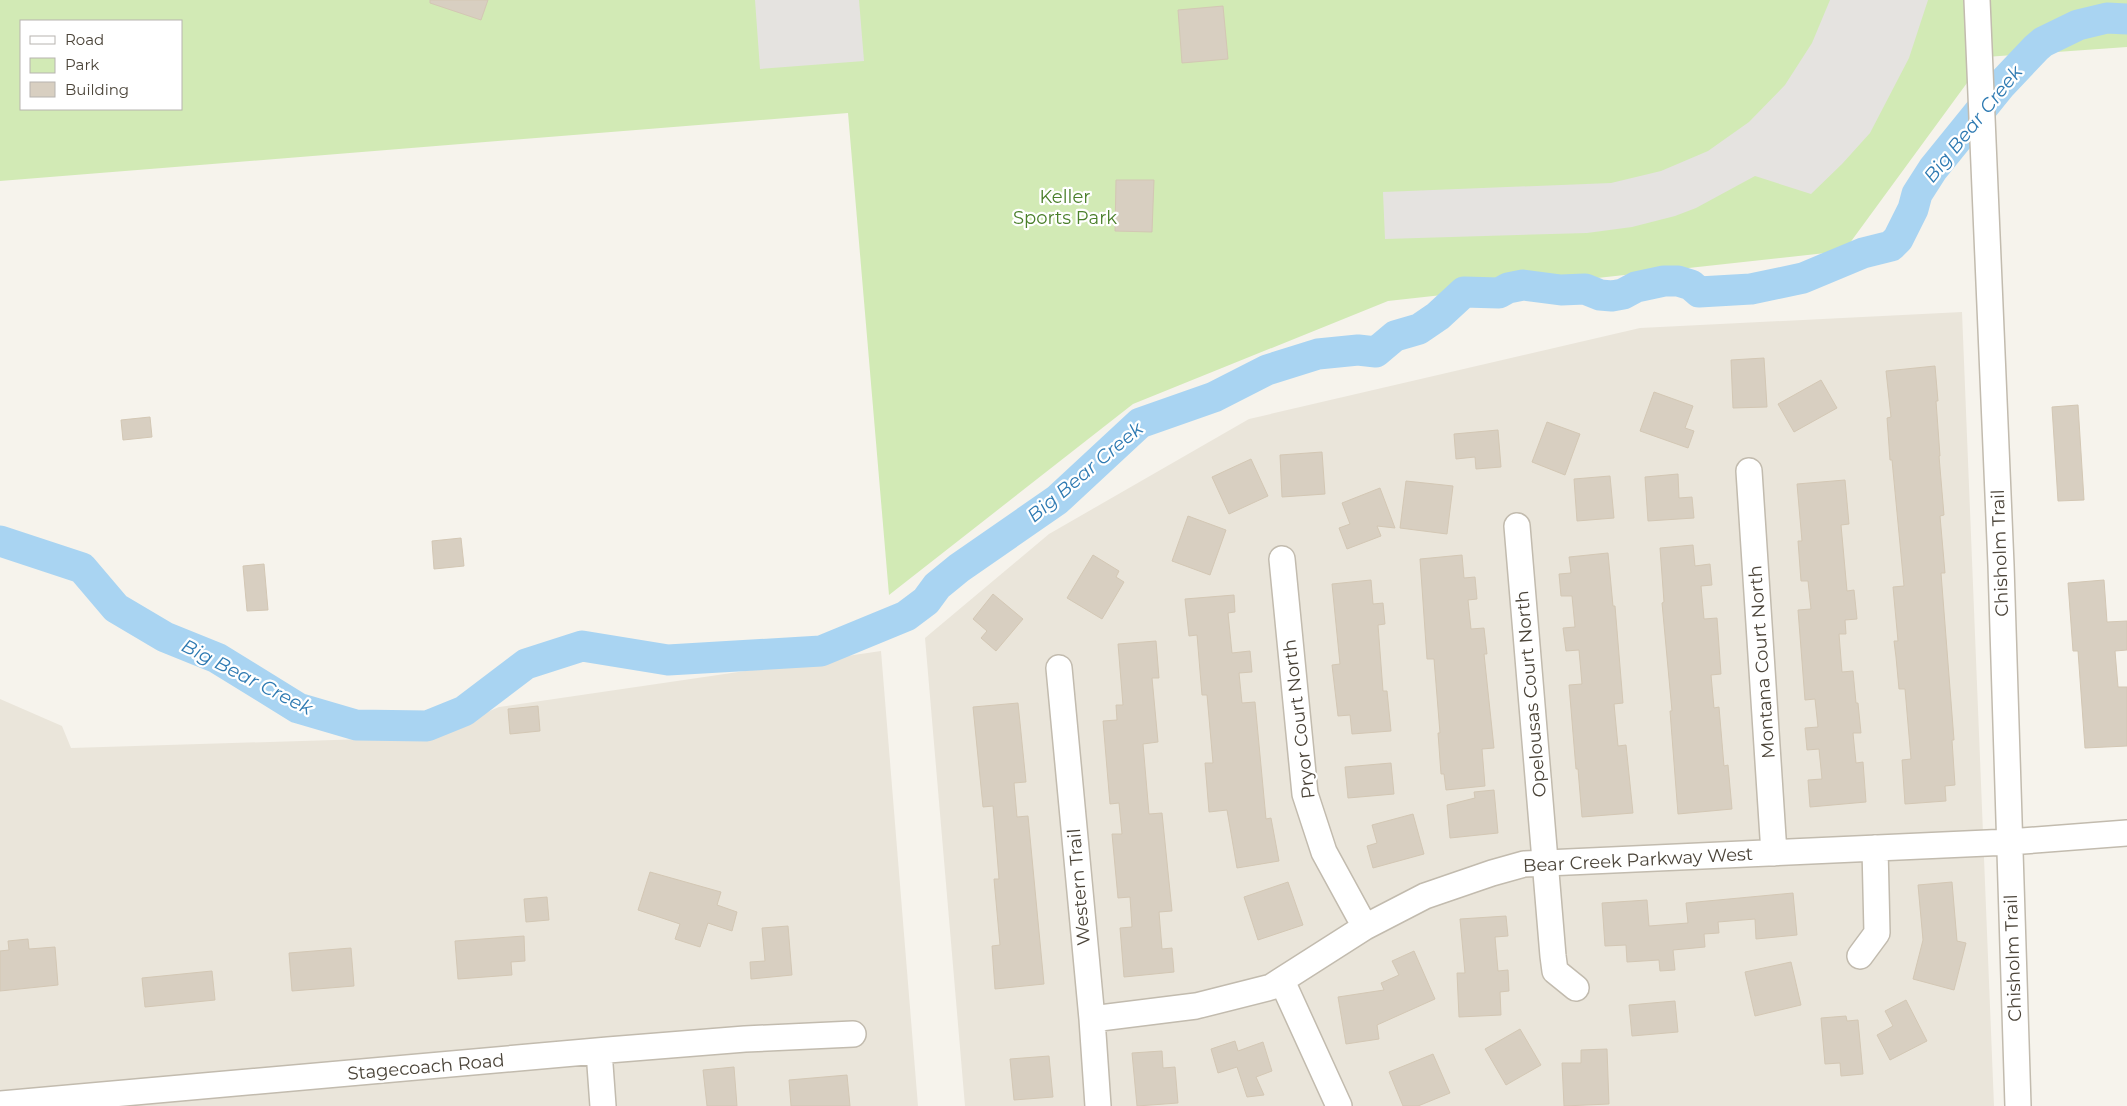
<svg xmlns="http://www.w3.org/2000/svg" width="2127" height="1106" viewBox="0 0 2127 1106" font-family="Montserrat,sans-serif">
	<style>
		.residential { fill: #eae5da }
		.green { fill: #d2eab5; fill-rule: evenodd }
		.parking { fill: #e5e3e0 }
		.lines { fill: none; stroke-linecap: round; stroke-linejoin: round }
		.river { stroke: #a9d4f2; stroke-width: 31 }
		.building { fill: #d8cfc1; stroke: #d3c7b4 }
		.minor-casing { stroke: #c2bbae; stroke-width: 28 }
		.minor { stroke: #fff; stroke-width: 25 }
		.labels { text-anchor: middle; dominant-baseline: central; stroke-width: 4.5; stroke-linejoin: round; paint-order: stroke }
		.park-label { font-size: 18px; fill: #4a7f2a; stroke: #fff }
		.street-label { font-size: 18px; fill: #4b4439; stroke: #fff }
		.water-label { font-size: 19px; font-style: italic; fill: #2e7ab2; stroke: #fff }
	</style>
	<rect width="100%" height="100%" fill="#f6f3ec"/>
	<path class="residential" d="M1962 312 1994 1106H965L925 638 1049 534 1249 419 1640 328Z
		M881 651 918 1106H0V699L62 726 71 748 430 737 499 707Z"/>
	<path class="green" d="M0 0H2127V47L1986 57 1844 251 1388 301 1133 404 889 595 848 113 0 181ZM21 21H181V109H21Z"/>
	<path class="parking" d="M755 0H859L864 61 760 69Z
		M1830 0H1928L1909 58 1870 133 1842 164 1811 194 1755 176 1696 208 1675 216 1632 227 1587 233 1385 239 1383 192 1611 183 1661 171 1708 151 1749 122 1785 85 1812 43Z"/>
	<g class="lines">
		<path class="river" d="M0 541 82 568 116 608 165 637 217 658 298 708 356 725 427 726 464 711 526 664 582 646 668 660 821 651 906 616 926 601 937 586 959 568 1057 500 1140 423 1214 397 1267 370 1318 354 1358 350 1376 352 1395 336 1419 329 1438 316 1464 292 1499 293 1508 288 1523 285 1561 290 1585 289 1600 295 1612 296 1623 294 1636 287 1664 281H1678L1691 285 1699 292 1751 289 1803 278 1863 253 1891 246 1898 239 1913 209 1917 194 1933 169 2001 85 2036 48 2043 42 2078 25 2107 18 2127 19"/>
	</g>
	<path class="building" d="M430 0H488L481 20 430 3Z
		M1223 6 1228 59 1182 63 1178 10Z
		M1116 180H1154L1152 232 1115 231Z
		M1764 358 1767 407 1733 408 1731 360Z
		M1935 366 1938 401H1936L1940 456H1939L1944 515 1940 516 1945 573H1941L1954 740H1952L1955 785 1945 786 1946 801 1905 804 1902 760 1911 759 1905 689H1899L1896 657 1894 641H1898L1893 587 1904 586 1892 460H1890L1887 418 1891 417 1886 371Z
		M1821 380 1837 408 1794 432 1778 404Z
		M1654 392 1693 406 1685 428 1694 431 1688 448 1640 431Z
		M2078 405 2084 500 2058 501 2052 407Z
		M150 417 152 437 123 440 121 420Z
		M1547 422 1580 434 1565 475 1532 462Z
		M1498 430 1501 467 1476 469 1475 457 1456 459 1454 434Z
		M1322 452 1325 494 1282 497 1280 455Z
		M1251 459 1268 496 1229 514 1212 477Z
		M1678 474 1679 498 1692 497 1694 518 1648 521 1645 477Z
		M1610 476 1614 518 1577 521 1574 479Z
		M1845 480 1849 524 1841 525 1847 591 1854 590 1857 619 1845 620 1846 634H1839L1842 672 1853 671 1856 703H1858L1861 733H1853L1856 763 1863 762 1866 802 1810 807 1808 780 1822 779 1819 749 1807 750 1805 728 1818 727 1815 699 1805 700 1798 610 1811 609 1808 581H1801L1798 541H1802L1797 484Z
		M1406 481 1453 486 1447 534 1400 528Z
		M1380 488 1395 528 1377 526 1381 536 1347 549 1339 528 1350 524 1342 503Z
		M1188 516 1226 530 1210 575 1172 561Z
		M461 538 464 566 434 569 432 541Z
		M1693 545 1695 566 1710 564 1712 585 1701 586 1704 619 1717 618 1721 674 1711 675 1714 708 1719 707 1724 766 1728 765 1732 809 1678 814 1670 711H1672L1662 603 1664 602 1660 548Z
		M1608 553 1613 606H1615L1623 703 1614 704 1618 746 1626 745 1633 813 1582 817 1578 769H1576L1569 685 1582 684 1579 650 1566 651 1563 628 1575 627 1572 596H1561L1559 574 1571 573 1569 557Z
		M1093 555 1119 571 1116 577 1124 582 1102 619 1067 598Z
		M1462 555 1464 578 1475 577 1477 599 1468 600 1471 629 1484 628 1487 654H1484L1494 748 1482 749 1485 786 1446 790 1444 774H1441L1438 733H1440L1434 659H1427L1420 559Z
		M264 564 268 610 247 611 243 566Z
		M1371 580 1373 604 1383 603 1385 624 1378 625 1383 691H1387L1391 731 1352 734 1350 715 1338 716 1332 665 1340 664 1332 584Z
		M2104 580 2107 622 2127 621V650L2115 651 2118 687H2127V746L2085 748 2078 651H2073L2068 583Z
		M993 594 1023 619 996 651 981 638 987 631 973 619Z
		M1234 595 1235 612 1228 613 1232 653 1250 651 1252 672 1239 673 1242 703 1255 702 1266 819 1271 818 1279 861 1237 868 1227 810 1209 812 1205 763H1213L1207 695H1202L1197 635 1189 636 1185 599Z
		M1156 641 1159 678H1152L1158 742 1143 744 1149 814 1162 813 1172 911 1159 912 1162 949 1172 948 1174 972 1124 977 1120 928 1132 927 1130 897 1118 898 1112 834H1122L1119 803 1110 804 1103 721 1117 720 1116 705H1123L1118 644Z
		M1018 703 1026 782 1014 783 1017 817 1028 816 1044 984 995 989 992 946 1000 945 994 879H999L993 806 983 807 973 707Z
		M538 706 540 731 510 734 508 709Z
		M1391 763 1394 794 1348 798 1345 767Z
		M1494 790 1498 833 1450 838 1447 805 1475 798 1474 792Z
		M1413 814 1424 854 1373 868 1367 846 1377 843 1372 825Z
		M650 872 721 892 717 905 737 912 732 931 708 923 700 947 675 939 680 924 638 910Z
		M1288 882 1303 925 1258 940 1244 897Z
		M1952 882 1957 941 1966 943 1954 990 1913 979 1923 940 1918 885Z
		M1793 893 1797 935 1756 939 1755 919 1718 922 1719 933 1704 934 1705 947 1673 950 1675 970 1660 971 1659 960 1627 962 1626 945 1605 946 1602 903 1647 900 1649 926 1688 923 1686 903Z
		M547 897 549 920 526 922 524 899Z
		M1506 916 1508 936 1495 937 1498 971 1508 970 1509 991 1500 992 1501 1015 1459 1017 1457 973H1465L1460 919Z
		M788 926 792 975 751 979 750 962 765 961 762 928Z
		M524 936 525 961 511 962 512 975 458 979 455 941Z
		M28 939 29 949 55 947 58 985 0 991V951L9 950 8 941Z
		M351 948 354 986 292 991 289 953Z
		M1414 951 1435 999 1377 1025 1379 1039 1346 1044 1338 997 1384 990 1381 983 1399 975 1392 961Z
		M1791 962 1801 1005 1755 1016 1745 972Z
		M212 971 215 1000 145 1007 142 978Z
		M1906 1000 1927 1041 1890 1060 1877 1035 1893 1026 1885 1011Z
		M1675 1001 1678 1032 1632 1036 1629 1005Z
		M1846 1016 1847 1021 1858 1020 1863 1074 1841 1076 1840 1063 1825 1064 1821 1018Z
		M1520 1029 1541 1065 1506 1085 1485 1049Z
		M1235 1041 1238 1051 1263 1042 1272 1071 1256 1077 1264 1095 1247 1097 1237 1067 1218 1073 1211 1049Z
		M1607 1049 1609 1104 1564 1106 1562 1063H1581V1050Z
		M1162 1051 1163 1068 1175 1067 1178 1103 1137 1106 1132 1053Z
		M1433 1054 1450 1093 1418 1106H1403L1389 1072Z
		M1049 1056 1053 1097 1014 1100 1010 1059Z
		M734 1067 737 1106H707L703 1070Z
		M847 1075 850 1106H791L789 1080Z"/>
	<g class="lines">
		<defs>
			<path id="minor" d="M1977 0 2001 565 2018 1106
				M1749 471 1774 853
				M1517 526 1553 956 1555 971 1576 988
				M1282 559 1305 794 1324 852 1365 927
				M1059 668 1092 1019 1098 1106
				M1860 956 1877 933 1875 848
				M1282 981 1339 1106
				M1092 1019 1196 1006 1271 987 1365 927 1425 896 1492 873 1524 864 2009 842 2127 833
				M599 1051 603 1106
				M0 1104 608 1050 745 1039 853 1034"/>
		</defs>
		<use href="#minor" class="minor-casing"/>
		<use href="#minor" class="minor"/>
	</g>
	<g class="labels">
		<g class="park-label">
			<text x="1065" y="197">Keller<tspan x="1065" dy="21">Sports Park</tspan></text>
		</g>
		<g class="street-label">
			<text transform="translate(2000 553) rotate(-92)">Chisholm Trail</text>
			<text transform="translate(1762 662) rotate(-94)">Montana Court North</text>
			<text transform="translate(1531 694) rotate(-95)">Opelousas Court North</text>
			<text transform="translate(1299 719) rotate(-97)">Pryor Court North</text>
			<text transform="translate(1638 860) rotate(-3)">Bear Creek Parkway West</text>
			<text transform="translate(1079 887) rotate(-95)">Western Trail</text>
			<text transform="translate(2013 958) rotate(-92)">Chisholm Trail</text>
			<text transform="translate(426 1067) rotate(-5)">Stagecoach Road</text>
		</g>
		<g class="water-label">
			<text transform="translate(1973 124) rotate(-51)">Big Bear Creek</text>
			<text transform="translate(1085 472) rotate(-40)">Big Bear Creek</text>
			<text transform="translate(247 677) rotate(27)">Big Bear Creek</text>
		</g>
	</g>
	<rect x="20" y="20" width="162" height="90" fill="#ffffff" stroke="#b7b4b0"/>
	<rect x="30" y="36" width="25" height="8" fill="#ffffff" stroke="#b7b4b0"/>
	<text x="65" y="45" font-size="15" fill="#4b4439">Road</text>
	<rect x="30" y="58" width="25" height="15" fill="#d2eab5" stroke="#b7b4b0"/>
	<text x="65" y="70" font-size="15" fill="#4b4439">Park</text>
	<rect x="30" y="82" width="25" height="15" fill="#d8cfc1" stroke="#b7b4b0"/>
	<text x="65" y="95" font-size="15" fill="#4b4439">Building</text>
</svg>
